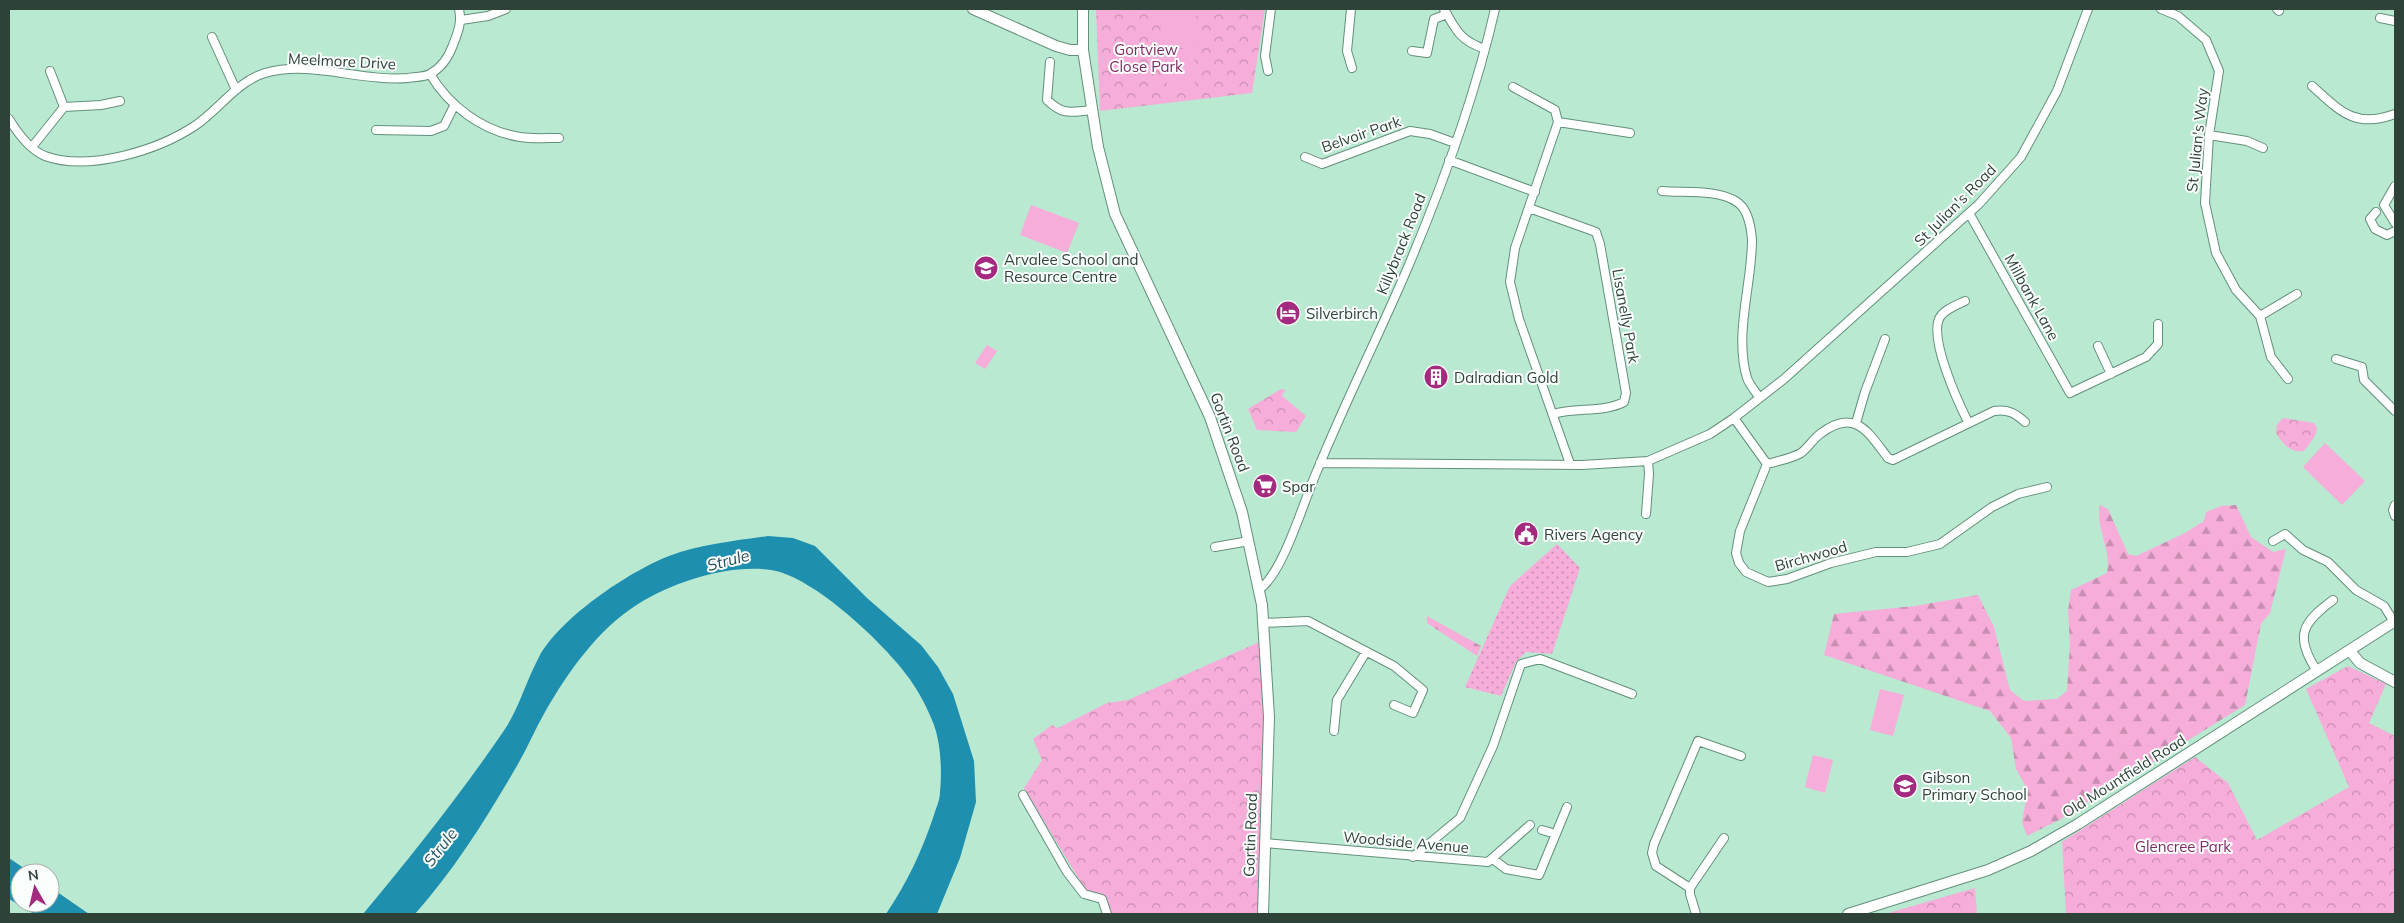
<svg xmlns="http://www.w3.org/2000/svg" width="2404" height="923" viewBox="0 0 2404 923" font-family="Mulish,sans-serif">
	<style>
		.grass { fill: url(#grass-dots) }
		.forest { fill: url(#forest-firs) }
		.park { fill: url(#park-crowns) }
		.pitch { fill: #f6add9 }
		.water { fill: #1f8faf }
		.lines { fill: none; stroke-linecap: round; stroke-linejoin: round }
		.street-casing { stroke: #63907a; stroke-width: 10 }
		.secondary-casing { stroke: #63907a; stroke-width: 12 }
		.street { stroke: #fff; stroke-width: 8 }
		.secondary { stroke: #fff; stroke-width: 10 }
		.labels { text-anchor: middle; dominant-baseline: central; stroke-width: 4; stroke-linejoin: round; paint-order: stroke }
		.park-label { font-size: 15px; fill: #822c66; stroke: #fafefc }
		.street-label { font-size: 15px; fill: #2e4238; stroke: #fafefc }
		.poi-label { font-size: 15px; fill: #2e4238; stroke: #fafefc; text-anchor: start }
		.water-label { font-size: 16px; font-style: italic; fill: #25505f; stroke: #fafefc }
	</style>
	<defs>
		<pattern id="grass-dots" width="8" height="8" patternUnits="userSpaceOnUse" patternTransform="scale(1.25)"><rect width="8" height="8" fill="#f6add9"/><path d="M2 2h.1M6 6h.1" fill="none" stroke="#c88eb1" stroke-width="1.8" stroke-linecap="round"/></pattern>
		<pattern id="forest-firs" width="22" height="20" patternUnits="userSpaceOnUse" patternTransform="scale(1.25)"><rect width="22" height="20" fill="#f6add9"/><path d="M5 1l3.5 6h-7zM16 11l3.5 6h-7z" fill="#c88eb1"/></pattern>
		<pattern id="park-crowns" width="20" height="18" patternUnits="userSpaceOnUse" patternTransform="scale(1.25)"><rect width="20" height="18" fill="#f6add9"/><path d="M2 6a3 3 0 1 1 6 0M12 15a3 3 0 1 1 6 0" fill="none" stroke="#c88eb1"/></pattern>
	</defs>
	<rect width="100%" height="100%" fill="#b9e9d1"/>
	<path class="grass" d="M1557 544 1580 568 1552 654 1526 652 1516 662 1501 696 1465 687 1510 586Z"/>
	<path class="forest" d="M2100 505 2108 509 2128 554 2136 556 2185 533 2204 521 2206 512 2221 506 2236 505 2251 537 2273 552 2286 549 2270 613 2261 624 2245 705 2061 819 2027 836 2022 822 2028 790 2016 769 2011 738 1990 711 1824 655 1834 614 1915 606 1978 595 1994 627 2010 690 2024 701 2057 699 2067 691 2070 644 2068 611 2071 590 2107 573C2112 549 2095 529 2100 505Z
		M1427 616 1481 646 1477 656 1427 623Z"/>
	<path class="park" d="M1096 9H1265L1252 93 1100 111Z
		M1281 389 1285 390 1282 396 1306 416 1296 432 1257 430 1248 409Z
		M2283 418 2314 423 2317 428 2315 436 2304 451C2290 453 2283 444 2276 433L2277 425Z
		M1264 640 1269 717 1261 914H1111L1104 895 1086 891 1024 788 1042 760 1033 739 1052 725 1058 728 1107 703 1128 700Z
		M2348 666 2386 684 2369 723 2395 736V914H2066L2062 842 2195 757 2228 783 2257 840 2349 787 2306 689Z
		M1975 888 1977 914H1885Z"/>
	<path class="pitch" d="M1164 9H1196L1198 46H1165Z
		M1165 49H1194L1195 88 1167 89Z
		M1031 205 1079 223 1067 253 1020 235Z
		M987 345 997 351 985 369 975 363Z
		M2325 443 2365 481 2342 505 2303 467Z
		M1880 689 1904 695 1893 736 1870 730Z
		M1813 755 1833 760 1825 793 1805 787Z"/>
	<path class="water" d="M768 536 793 538 815 546 867 598 921 645 938 667 953 694 974 761 976 802 960 858 937 914H886C907 883 922 851 934 815 936 808 940 800 940 792 942 771 941 745 934 725 928 709 919 692 909 678 885 644 813 576 771 570 728 564 676 581 638 604 598 629 568 672 545 712 535 729 528 747 518 764 488 816 455 869 415 914H363C412 855 460 795 503 732 519 709 526 681 539 657 560 618 628 572 669 556 700 544 736 541 768 536Z
		M9 858 31 873H20V903H50V887L89 914H34L9 899Z"/>
	<g class="lines">
		<defs>
			<path id="street" d="M1351 9 1347 51 1352 68
				M1444 9C1456 31 1461 41 1485 49
				M2161 9 2178 16 2206 40 2219 71 2209 135 2205 203 2216 253 2236 290 2260 316 2271 357 2288 379
				M2277 9 2279 11
				M2380 18 2395 21
				M461 20 488 16 506 9
				M212 37 236 90
				M1412 51 1427 53 1434 19 1447 14
				M1050 62 1047 100C1064 116 1070 112 1092 110
				M50 71 64 107
				M1268 71 1265 56 1271 9
				M430 74C449 106 482 131 520 137 532 139 546 138 559 138
				M2312 86C2340 111 2355 129 2395 114
				M1513 87 1555 110 1558 122
				M9 119C17 132 30 150 45 156 89 172 159 150 196 125 219 109 238 81 265 73 311 60 361 82 408 78 415 77 424 77 430 74 441 68 449 56 453 45 458 32 462 23 459 9
				M1558 122 1515 248 1510 282 1519 319 1570 464
				M1558 122 1630 133
				M376 130 431 131 444 126 454 106
				M2209 135 2247 141 2263 148
				M32 147 64 107 101 105 120 101
				M1305 157 1322 164 1410 131 1430 134 1455 143
				M1449 160 1535 192
				M2395 186 2384 205 2395 223
				M1662 191C1684 193 1718 189 1737 202 1748 209 1751 227 1752 240 1752 284 1734 334 1747 378 1749 384 1755 391 1759 397
				M1529 208 1596 232 1600 244 1626 393 1624 402C1603 413 1576 407 1553 414
				M2376 212 2370 219 2375 229 2387 235 2395 231
				M1969 213 2070 393 2146 357 2158 344V324
				M1965 301C1957 305 1945 309 1940 317 1928 337 1958 402 1968 422
				M2260 316 2297 294
				M2098 346 2111 374
				M2336 359 2362 367 2364 380 2395 411
				M1734 418 1767 464 1740 531 1736 553 1739 563 1746 572 1768 582 1787 579 1831 563 1876 552H1907L1940 544 1992 507 2018 494 2047 487
				M1856 423 1865 392 1885 339
				M1320 463 1582 465 1648 461 1710 434 1734 418 1784 379 1979 204 2021 157 2057 91 2088 9
				M1767 464C1778 461 1790 459 1801 453 1808 448 1813 439 1820 434 1855 407 1868 432 1888 458L1893 460 1994 411C2008 409 2015 413 2025 422
				M2395 505 2393 510 2395 516
				M1646 514 1649 474 1648 461
				M2273 541 2285 534 2303 550 2328 562 2356 590 2384 606 2394 622
				M1215 547 1249 541
				M1260 589C1284 571 1304 500 1317 471 1345 402 1379 335 1408 267 1443 184 1475 97 1495 9
				M1263 623 1308 621 1394 666 1423 690 1413 713 1394 705
				M2317 671C2294 636 2302 623 2333 600
				M1334 731 1337 700 1366 652
				M1023 795 1067 872 1084 894 1102 899 1107 914
				M1542 830 1556 834
				M1265 843 1488 862 1530 825
				M1413 857 1460 818 1493 746 1521 664 1540 659 1632 694
				M1493 859 1506 869 1539 875 1567 807
				M1690 888 1656 866 1652 853 1654 844 1698 741 1741 756
				M1696 914 1690 894V888L1724 838"/>
			<path id="secondary" d="M973 9 1056 46 1070 50H1083
				M1083 9V50L1098 147 1115 214 1210 417 1242 512 1262 605 1269 717 1263 914
				M2350 651 2360 663 2395 682
				M1848 914 1988 870 2031 851 2078 824 2395 621"/>
		</defs>
		<use href="#street" class="street-casing"/>
		<use href="#secondary" class="secondary-casing"/>
		<use href="#street" class="street"/>
		<use href="#secondary" class="secondary"/>
	</g>
	<defs>
		<symbol id="school-disc" viewBox="-11 -11 22 22"><circle r="9.5" fill="#a42a7f" stroke="#fafefc"/><path d="M0-5L7-2L0 1L-7-2ZM-4 1L0 2.5L4 1V4Q0 6-4 4Z" fill="#fff"/></symbol>
		<symbol id="hotel-disc" viewBox="-11 -11 22 22"><circle r="9.5" fill="#a42a7f" stroke="#fafefc"/><path d="M-6-4.5h1.5V1H6V5H4.5V3h-9V5H-6ZM-4 0a1.8 1.8 0 1 1 3.6 0ZM.5 0V-2.5h3Q6-2.5 6 0Z" fill="#fff"/></symbol>
		<symbol id="building-disc" viewBox="-11 -11 22 22"><circle r="9.5" fill="#a42a7f" stroke="#fafefc"/><path d="M-4-6H4V6H1V3H-1V6H-4ZM-2.5-4.3h1.7v1.8h-1.7ZM.8-4.3h1.7v1.8H.8ZM-2.5-1h1.7V.8h-1.7ZM.8-1h1.7V.8H.8Z" fill="#fff"/></symbol>
		<symbol id="supermarket-disc" viewBox="-11 -11 22 22"><circle r="9.5" fill="#a42a7f" stroke="#fafefc"/><path d="M-6-5.5h2.5l.6 2H6L4.5 2H-2.5L-4.4-4H-6ZM-1.5 3.2a1.3 1.3 0 1 0 .1 0ZM3 3.2a1.3 1.3 0 1 0 .1 0Z" fill="#fff"/></symbol>
		<symbol id="civic-disc" viewBox="-11 -11 22 22"><circle r="9.5" fill="#a42a7f" stroke="#fafefc"/><path d="M-.6-6.5H3V-4.5H.6V-3L4-1V1h2V6H-6V1h2V-1L-.6-3ZM-1.2 2.5V6h2.4V2.5Z" fill="#fff"/></symbol>
	</defs>
	<g fill-rule="evenodd">
		<use href="#school-disc" x="972" y="254" width="28" height="28"/>
		<use href="#hotel-disc" x="1274" y="299" width="28" height="28"/>
		<use href="#building-disc" x="1422" y="363" width="28" height="28"/>
		<use href="#supermarket-disc" x="1251" y="472" width="28" height="28"/>
		<use href="#civic-disc" x="1512" y="520" width="28" height="28"/>
		<use href="#school-disc" x="1891" y="772" width="28" height="28"/>
	</g>
	<g class="labels">
		<g class="park-label">
			<text x="1146" y="49">Gortview<tspan x="1146" dy="17">Close Park</tspan></text>
			<text x="2183" y="846">Glencree Park</text>
		</g>
		<g class="street-label">
			<text transform="translate(342 61) rotate(3)">Meelmore Drive</text>
			<text transform="translate(1361 134) rotate(-19)">Belvoir Park</text>
			<text transform="translate(2197 140) rotate(-84)">St Julian's Way</text>
			<text transform="translate(1955 205) rotate(-45)">St Julian's Road</text>
			<text transform="translate(1401 244) rotate(-68)">Killybrack Road</text>
			<text transform="translate(2032 297) rotate(61)">Millbank Lane</text>
			<text transform="translate(1626 316) rotate(80)">Lisanelly Park</text>
			<text transform="translate(1230 432) rotate(69)">Gortin Road</text>
			<text transform="translate(1811 556) rotate(-16)">Birchwood</text>
			<text transform="translate(2124 776) rotate(-32)">Old Mountfield Road</text>
			<text transform="translate(1250 835) rotate(-88)">Gortin Road</text>
			<text transform="translate(1406 842) rotate(5)">Woodside Avenue</text>
		</g>
		<g class="poi-label">
			<text x="1004" y="259">Arvalee School and<tspan x="1004" dy="17">Resource Centre</tspan></text>
			<text x="1306" y="313">Silverbirch</text>
			<text x="1454" y="377">Dalradian Gold</text>
			<text x="1282" y="486">Spar</text>
			<text x="1544" y="534">Rivers Agency</text>
			<text x="1922" y="777">Gibson<tspan x="1922" dy="17">Primary School</tspan></text>
		</g>
		<g class="water-label">
			<text transform="translate(728 560) rotate(-15)">Strule</text>
			<text transform="translate(440 847) rotate(-52)">Strule</text>
		</g>
	</g>
	<rect width="2404" height="923" fill="none" stroke="#2e4238" stroke-width="20"/>
	<g transform="translate(35 888) rotate(352)"><circle r="24" fill="#fafefc" stroke="#a8b3ae"/>
	<path d="M0-4L9 19L0 12L-9 19Z" fill="#a42a7f"/>
	<text y="-8" font-size="14" font-weight="bold" text-anchor="middle" fill="#2e4238">N</text>
	</g>
</svg>
